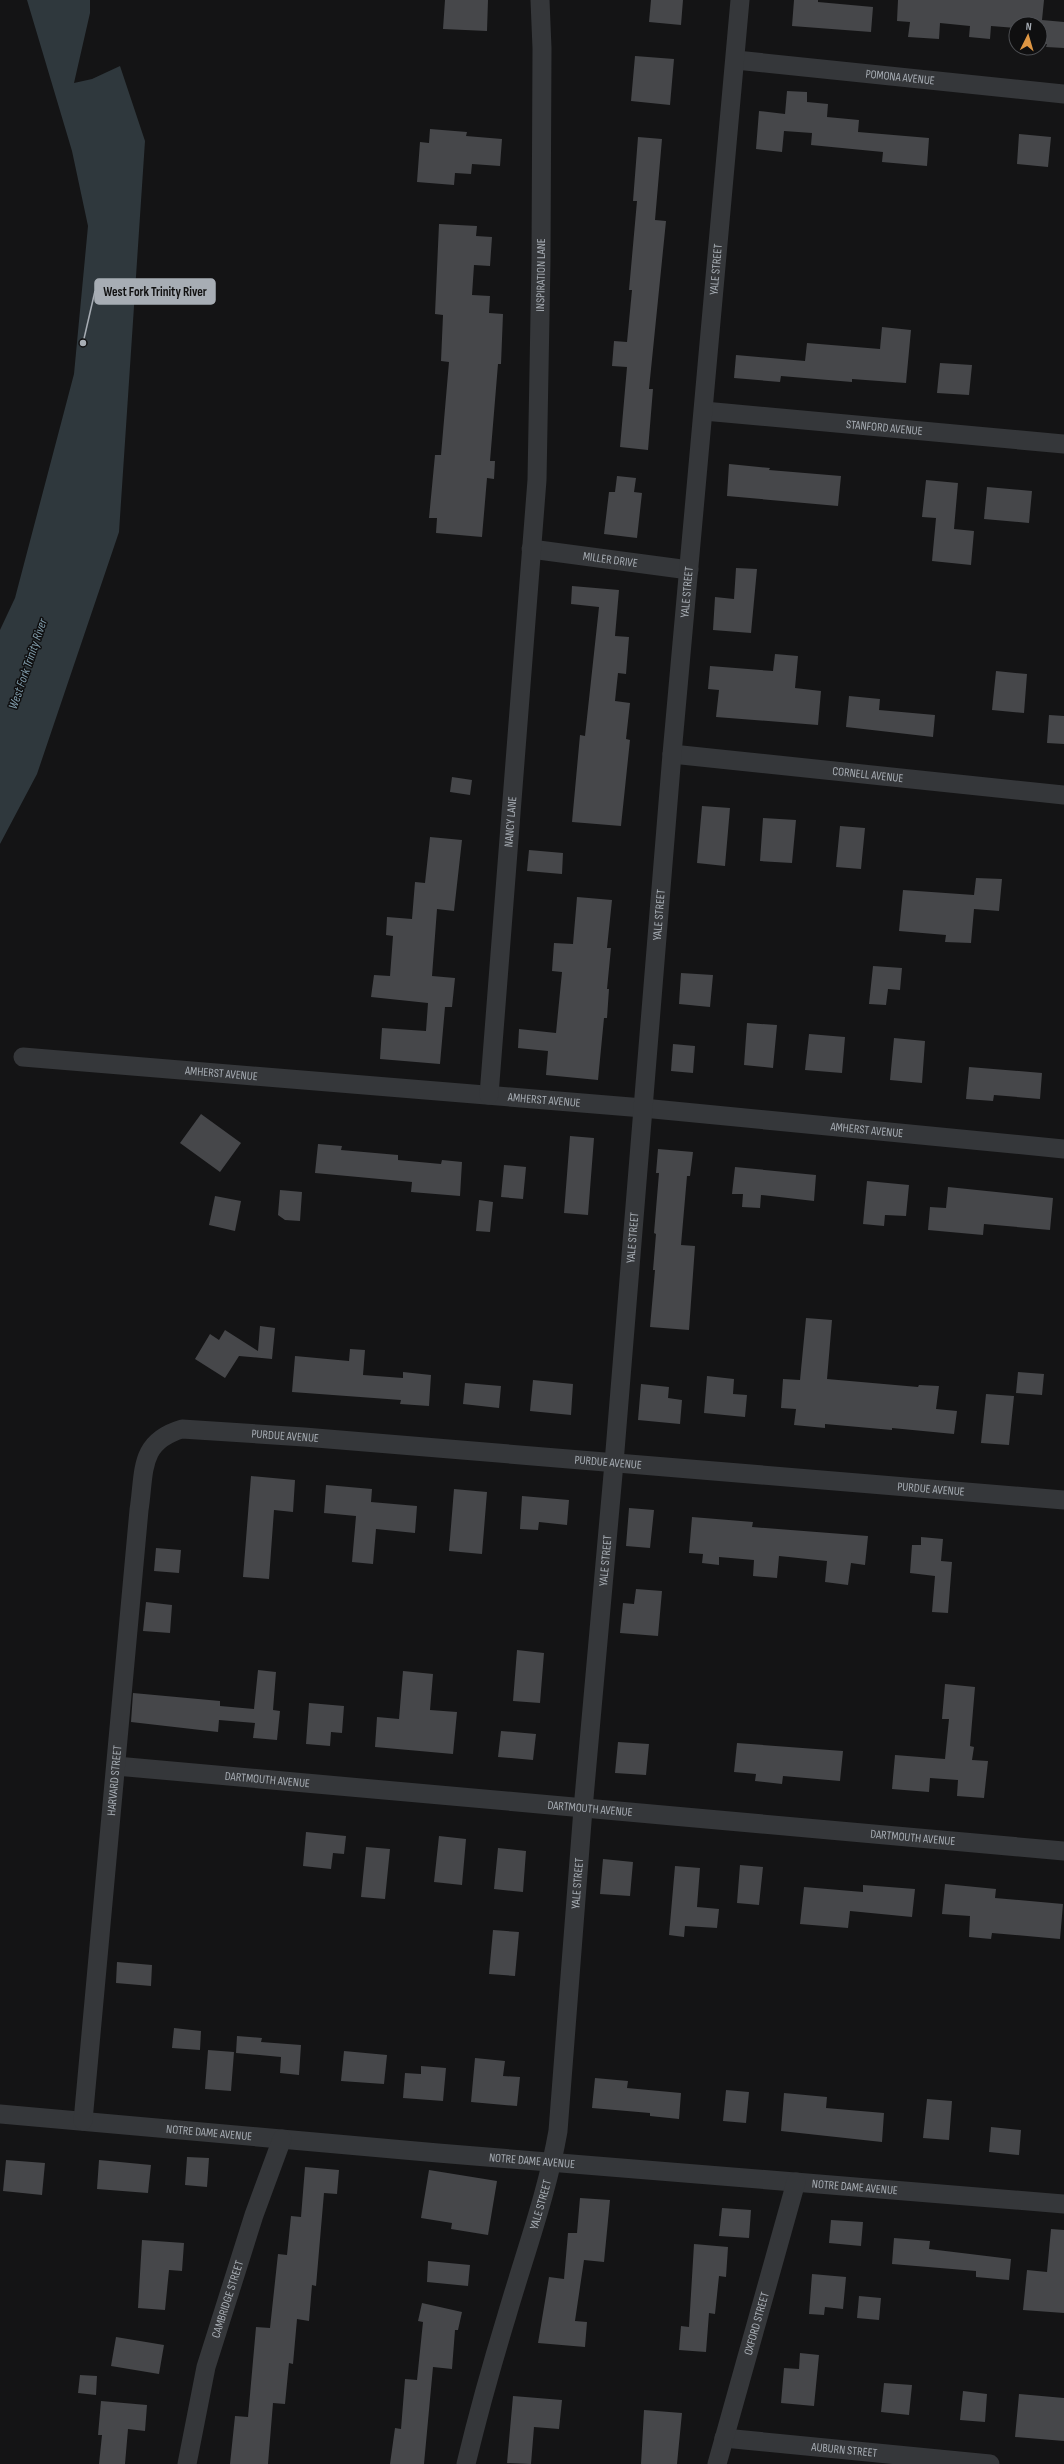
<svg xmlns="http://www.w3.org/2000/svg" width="1064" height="2464" viewBox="0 0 1064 2464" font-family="'Sofia Sans Condensed',sans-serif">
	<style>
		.water { fill: #2f383d }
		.building { fill: #46474a }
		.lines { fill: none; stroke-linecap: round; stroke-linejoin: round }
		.minor { stroke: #35373a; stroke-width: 19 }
		.labels { text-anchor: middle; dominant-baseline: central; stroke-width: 3; stroke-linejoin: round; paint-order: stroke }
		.street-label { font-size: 12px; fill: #a7adb4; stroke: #0f0f10 }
		.water-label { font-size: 13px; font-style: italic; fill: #819dac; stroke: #0f0f10 }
		.leader { fill: none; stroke: #a7adb4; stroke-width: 1.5 }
		.callout-dot { fill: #a7adb4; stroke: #0f0f10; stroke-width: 1.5 }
		.callout { fill: #a7adb4; stroke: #a7adb4; stroke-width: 1.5 }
		.callout-label { font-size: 13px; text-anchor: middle; font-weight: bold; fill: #111 }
	</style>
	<rect width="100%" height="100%" fill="#141415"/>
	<path class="water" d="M27 0H90V13L74 83 92 79 120 66 145 141 119 532 37 774 0 844V630L15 598 74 374 88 226 72 151Z"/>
	<path class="building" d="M445 0H488L487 31 443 29Z
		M651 0H683L681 25 649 22Z
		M794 0H818V2L873 7 871 32 792 26Z
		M898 0H1044L1042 20 1064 22V48L1046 47 1047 44H1040V24H1016V28L991 26 990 39 969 37 970 26 940 23 939 39 908 37 910 22 897 21Z
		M635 56 674 59 670 105 631 101Z
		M787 91 807 92V102L828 104 827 117 859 120 858 132 929 138 927 166 882 162 883 152 811 145 812 133 784 131 782 152 756 149 759 111 785 114Z
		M430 129 467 132 466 136 502 139 500 166 472 164 471 174 455 173 454 185 417 182 420 142 429 143Z
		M1019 134 1051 137 1048 167 1017 164Z
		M638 137 662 139 655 220 666 221 649 389H653L648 450 620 447 627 367 612 366 614 341 627 342 632 290H629L637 201H633Z
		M439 224 477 226 476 236 492 237 490 266 474 265 472 295 490 296 489 313 503 314 501 364H498L490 461H495L494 479 487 478 482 537 436 533 437 518H429L435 455H441L449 362 441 361 443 315 435 314Z
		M882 327 911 330 906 383 852 379V382L781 376 780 382 734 378 736 355 805 361 807 343 880 349Z
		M940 363 972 365 969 395 937 393Z
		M729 464 770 468 769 470 841 476 838 506 727 496Z
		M617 476 636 478 634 492 642 493 637 538 604 534 609 492H615Z
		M926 480 958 483 954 529 974 531 971 565 932 561 936 518 922 517Z
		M987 487 1032 491 1029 523 984 519Z
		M736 568 757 569 751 633 713 630 715 597 734 599Z
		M572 586 619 590 615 636 629 637 626 674 618 673 615 701 630 703 626 739 630 740 621 826 572 822 580 735 585 736 599 607 571 604Z
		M775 654 798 656 795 688 821 691 818 725 716 717 719 690 708 689 710 666 773 671Z
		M996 671 1027 674 1024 713 992 710Z
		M849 696 880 699 879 710 935 715 933 737 846 727Z
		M1049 715 1064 716V744L1047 743Z
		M452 777 472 780 470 795 450 792Z
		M702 806 730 808 725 866 697 863Z
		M763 818 796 820 792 863 760 861Z
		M840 826 865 828 861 869 836 867Z
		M430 837 462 840 454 911 437 909 432 976 455 978 452 1007H445L440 1064 380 1059 382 1028 426 1031 428 1003 371 997 374 975 390 976 393 936 386 935 387 917 412 919 415 882 425 883Z
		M529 850 563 853 562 874 527 871Z
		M976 878 1002 879 999 911 974 909 971 943 945 942 946 935 899 931 903 890 974 895Z
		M577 897 612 900 607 948H611L607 989H609L607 1018H604L598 1080 546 1075 548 1051 518 1048 519 1029 556 1033 562 972 552 971 554 943 573 944Z
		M873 966 902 968 900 990 888 989 886 1005 869 1004Z
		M681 973 713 975 710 1007 679 1004Z
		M747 1023 777 1025 773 1068 744 1065Z
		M809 1034 845 1037 842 1073 805 1070Z
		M894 1038 925 1041 922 1083 890 1080Z
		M673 1044 695 1046 693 1073 671 1071Z
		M969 1067 1042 1073 1040 1099 994 1095 993 1101 966 1099Z
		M201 1114 241 1143 220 1172 180 1143Z
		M570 1136 594 1138 588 1215 564 1213Z
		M318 1144 342 1146 341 1150 398 1155V1160L441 1164 442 1160 462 1162 460 1196 411 1192 412 1182 315 1173Z
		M658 1149 693 1152 690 1176H687L681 1245 695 1246 689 1330 650 1327 655 1270H653L656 1234 654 1233 659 1173H656Z
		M504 1165 526 1167 523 1199 501 1197Z
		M735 1167 816 1175 814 1201 761 1195 760 1208 742 1207 743 1194H732Z
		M867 1181 909 1185 906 1216 885 1215 884 1226 863 1224Z
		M948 1187 1053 1198 1050 1230 984 1224 983 1235 928 1230 930 1207 946 1208Z
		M280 1190 302 1192 300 1221 285 1220 278 1215Z
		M215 1196 241 1201 235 1231 209 1225Z
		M479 1200 493 1202 490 1232 476 1231Z
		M806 1318 832 1320 827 1379 918 1387 919 1385 939 1386 936 1409 957 1411 954 1434 892 1428V1430L825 1424V1428L794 1425 796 1409 781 1408 783 1379 800 1380Z
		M260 1326 275 1328 272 1359 239 1356 225 1378 195 1359 210 1334 219 1340 225 1330 258 1351Z
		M350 1349 365 1350 363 1375 403 1378V1372L431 1375 429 1406 400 1404 401 1400 292 1392 295 1356 349 1361Z
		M1018 1372 1044 1374 1042 1395 1016 1393Z
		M707 1376 734 1379 733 1394 747 1395 745 1417 704 1413Z
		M533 1380 573 1384 571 1415 530 1411Z
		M465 1383 501 1386 499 1408 463 1404Z
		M641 1384 669 1387 668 1398 682 1400 680 1424 638 1420Z
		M986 1394 1014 1396 1009 1445 981 1443Z
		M251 1476 295 1480 293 1512 274 1510 269 1579 243 1577Z
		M326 1485 372 1489 371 1502 417 1506 415 1533 376 1529 373 1564 352 1562 356 1516 324 1513Z
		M454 1489 487 1492 482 1554 449 1551Z
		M522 1496 569 1500 567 1525 539 1522 538 1530 520 1529Z
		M629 1508 654 1510 650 1548 626 1546Z
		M692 1517 753 1522 752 1527 868 1536 865 1565 851 1563 848 1585 825 1582 827 1561 779 1556 777 1578 753 1576 754 1560 719 1557V1565L702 1563 703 1554 689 1553Z
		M921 1537 943 1539 941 1561 952 1562 948 1613 932 1612 935 1576 910 1573 912 1545H921Z
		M156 1548 181 1550 179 1573 154 1571Z
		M636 1589 662 1591 658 1636 620 1633 623 1603 634 1604Z
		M146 1602 172 1605 170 1633 143 1631Z
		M517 1650 544 1653 540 1703 513 1701Z
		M258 1670 276 1672 273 1710 280 1711 277 1740 253 1738 255 1723 219 1720 218 1732 131 1722 133 1693 220 1701V1706L254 1709Z
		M403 1671 433 1674 430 1710 457 1712 453 1754 375 1747 377 1717 399 1719Z
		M945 1684 975 1687 970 1746 974 1747 972 1760 988 1761 984 1798 957 1796 958 1780 930 1778 929 1792 892 1789 895 1755 945 1759 949 1719H942Z
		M309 1703 344 1706 342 1733 331 1732 330 1746 306 1744Z
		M501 1731 536 1734 533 1760 498 1757Z
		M618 1742 649 1744 646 1775 615 1773Z
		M737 1743 843 1751 840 1781 783 1776 782 1784 755 1781 756 1774 734 1772Z
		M306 1832 346 1836 344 1854 333 1853 331 1869 303 1866Z
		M439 1836 466 1839 462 1885 434 1882Z
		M366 1847 390 1849 385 1899 361 1897Z
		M498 1848 526 1851 523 1892 494 1889Z
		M603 1859 633 1862 630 1896 600 1894Z
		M740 1865 763 1867 759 1905 737 1903Z
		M675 1866 700 1868 697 1907 719 1909 717 1928 685 1926 684 1937 669 1935Z
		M945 1884 996 1889 995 1898 1063 1904 1060 1939 992 1933 991 1939 969 1937 970 1916 942 1914Z
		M863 1885 915 1889 912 1917 850 1911 848 1928 800 1924 804 1887 863 1892Z
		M493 1930 519 1932 515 1976 489 1974Z
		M117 1962 152 1965 151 1986 116 1983Z
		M174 2028 201 2031 200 2050 172 2048Z
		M237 2036 262 2038 261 2042 301 2045 299 2075 280 2073 281 2057 236 2053Z
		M208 2050 234 2052 231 2091 205 2089Z
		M344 2051 387 2055 384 2084 341 2081Z
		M475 2058 505 2061 503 2076 520 2077 517 2106 471 2102Z
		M421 2066 446 2068 443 2101 403 2098 405 2073 421 2074Z
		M595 2078 628 2081 627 2088 681 2093 679 2119 650 2116V2113L592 2108Z
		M726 2090 749 2092 746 2123 723 2121Z
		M784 2093 827 2097 826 2108 884 2113 882 2142 781 2131Z
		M927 2099 952 2101 949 2140 923 2138Z
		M991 2127 1021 2130 1019 2155 989 2152Z
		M187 2157 209 2158 207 2187 185 2185Z
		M6 2160 45 2163 42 2195 3 2191Z
		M99 2160 151 2165 148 2193 97 2189Z
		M305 2167 339 2170 337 2194 324 2193 316 2286 312 2285 309 2321 297 2319 293 2364 289 2363 285 2404 273 2403 268 2464H230L235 2416 248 2417 256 2327 270 2328 278 2254 287 2255 291 2216 301 2217Z
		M429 2170 497 2181 488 2235 451 2229 452 2223 421 2218Z
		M580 2198 610 2200 604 2262 584 2260 575 2321 587 2322 585 2347 538 2343 549 2277 564 2279 568 2233H577Z
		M722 2208 751 2210 749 2238 719 2236Z
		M831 2220 863 2222 861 2246 829 2243Z
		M1051 2229 1064 2230V2313L1023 2310 1027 2270 1047 2272Z
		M894 2238 930 2241 929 2249 1011 2259 1009 2280 976 2277V2271L892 2264Z
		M142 2240 184 2243 182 2271 169 2270 165 2310 138 2308Z
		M694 2244 728 2247 726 2277 719 2276 715 2314 709 2313 706 2352 679 2350 681 2326 689 2327Z
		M428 2261 470 2265 468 2286 427 2282Z
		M812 2274 846 2277 843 2309 825 2307 824 2315 809 2314Z
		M859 2296 881 2298 879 2320 857 2318Z
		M422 2303 462 2312 458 2330H455L452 2369 433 2367 424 2464H390L395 2428 401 2429 405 2379 417 2380 423 2322 418 2321Z
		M116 2337 164 2345 159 2374 111 2366Z
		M800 2353 819 2355 814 2406 781 2403 784 2368 799 2369Z
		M80 2375 97 2376 96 2395 78 2393Z
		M884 2383 912 2385 909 2415 881 2412Z
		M963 2391 987 2394 985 2422 960 2420Z
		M1019 2394 1064 2398V2441L1015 2437Z
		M513 2396 562 2400 559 2429 534 2427 531 2464 507 2463Z
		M101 2401 147 2405 145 2431 128 2429 125 2464H99L102 2435H98Z
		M644 2410 682 2413 677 2464H641Z"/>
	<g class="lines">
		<g class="minor">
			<path id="s1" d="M736 60 1064 94"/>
			<path id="s2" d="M704 411 1064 444"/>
			<path id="s3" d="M531 549 689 570"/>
			<path id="s4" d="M672 754 1064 795"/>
			<path id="s5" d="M23 1057 643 1108 1064 1149"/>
			<path id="s6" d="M489 1095 537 480 541 260 542 48 540 0"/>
			<path id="s7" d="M116 1766 1064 1851"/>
			<path id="s8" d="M0 2114 438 2153 1064 2204"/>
			<path id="s9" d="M83 2121 139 1510C145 1472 138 1442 182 1429L304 1437 1064 1500"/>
			<path id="s10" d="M724 2438 990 2464"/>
			<path id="s11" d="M187 2464 206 2367 254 2215 282 2139"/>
			<path id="s12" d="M466 2464C478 2414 492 2364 507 2315 525 2253 547 2194 558 2131L583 1809 614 1463 672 754 740 0"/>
			<path id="s13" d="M717 2464 796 2182"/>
		</g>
	</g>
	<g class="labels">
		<g class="street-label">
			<text stroke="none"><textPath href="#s1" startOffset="165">POMONA AVENUE</textPath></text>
			<text stroke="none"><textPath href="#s12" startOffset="2214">YALE STREET</textPath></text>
			<text stroke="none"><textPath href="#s6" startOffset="822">INSPIRATION LANE</textPath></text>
			<text stroke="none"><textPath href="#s2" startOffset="181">STANFORD AVENUE</textPath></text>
			<text stroke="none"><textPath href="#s3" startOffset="80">MILLER DRIVE</textPath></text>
			<text stroke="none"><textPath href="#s12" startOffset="1890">YALE STREET</textPath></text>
			<text stroke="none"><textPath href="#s4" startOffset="197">CORNELL AVENUE</textPath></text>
			<text stroke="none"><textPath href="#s6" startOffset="274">NANCY LANE</textPath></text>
			<text stroke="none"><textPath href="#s12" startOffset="1566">YALE STREET</textPath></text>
			<text stroke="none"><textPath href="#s5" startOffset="199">AMHERST AVENUE</textPath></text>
			<text stroke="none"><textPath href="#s5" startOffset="523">AMHERST AVENUE</textPath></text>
			<text stroke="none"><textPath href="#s5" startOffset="847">AMHERST AVENUE</textPath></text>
			<text stroke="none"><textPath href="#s12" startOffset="1242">YALE STREET</textPath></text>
			<text stroke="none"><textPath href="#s9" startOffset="817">PURDUE AVENUE</textPath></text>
			<text stroke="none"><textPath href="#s9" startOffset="1141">PURDUE AVENUE</textPath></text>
			<text stroke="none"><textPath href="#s9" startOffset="1465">PURDUE AVENUE</textPath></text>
			<text stroke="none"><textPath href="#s12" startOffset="918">YALE STREET</textPath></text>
			<text stroke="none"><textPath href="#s9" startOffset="342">HARVARD STREET</textPath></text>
			<text stroke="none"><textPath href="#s7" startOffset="152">DARTMOUTH AVENUE</textPath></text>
			<text stroke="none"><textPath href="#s7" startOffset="476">DARTMOUTH AVENUE</textPath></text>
			<text stroke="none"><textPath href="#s7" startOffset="800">DARTMOUTH AVENUE</textPath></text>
			<text stroke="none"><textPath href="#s12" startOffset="594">YALE STREET</textPath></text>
			<text stroke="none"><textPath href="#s8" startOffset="210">NOTRE DAME AVENUE</textPath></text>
			<text stroke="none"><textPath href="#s8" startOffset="534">NOTRE DAME AVENUE</textPath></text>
			<text stroke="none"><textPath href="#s8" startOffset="858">NOTRE DAME AVENUE</textPath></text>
			<text stroke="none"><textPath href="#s12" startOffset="270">YALE STREET</textPath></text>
			<text stroke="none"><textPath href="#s11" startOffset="170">CAMBRIDGE STREET</textPath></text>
			<text stroke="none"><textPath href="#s13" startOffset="146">OXFORD STREET</textPath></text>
			<text stroke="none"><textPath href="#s10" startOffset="121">AUBURN STREET</textPath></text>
		</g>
		<g class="water-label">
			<text transform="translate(28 664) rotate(-71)">West Fork Trinity River</text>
		</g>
	</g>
	<path class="leader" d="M83 343L95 291"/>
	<circle class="callout-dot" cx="83" cy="343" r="4"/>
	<rect class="callout" x="95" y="279" width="120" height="25" rx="4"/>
	<g class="callout-label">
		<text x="155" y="296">West Fork Trinity River</text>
	</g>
	<g transform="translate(1028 36) rotate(5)"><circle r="19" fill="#0f0f10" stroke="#4c4e52"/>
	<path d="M0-3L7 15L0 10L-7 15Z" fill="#de9643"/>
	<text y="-6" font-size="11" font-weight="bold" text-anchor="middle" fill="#a7adb4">N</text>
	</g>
</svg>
